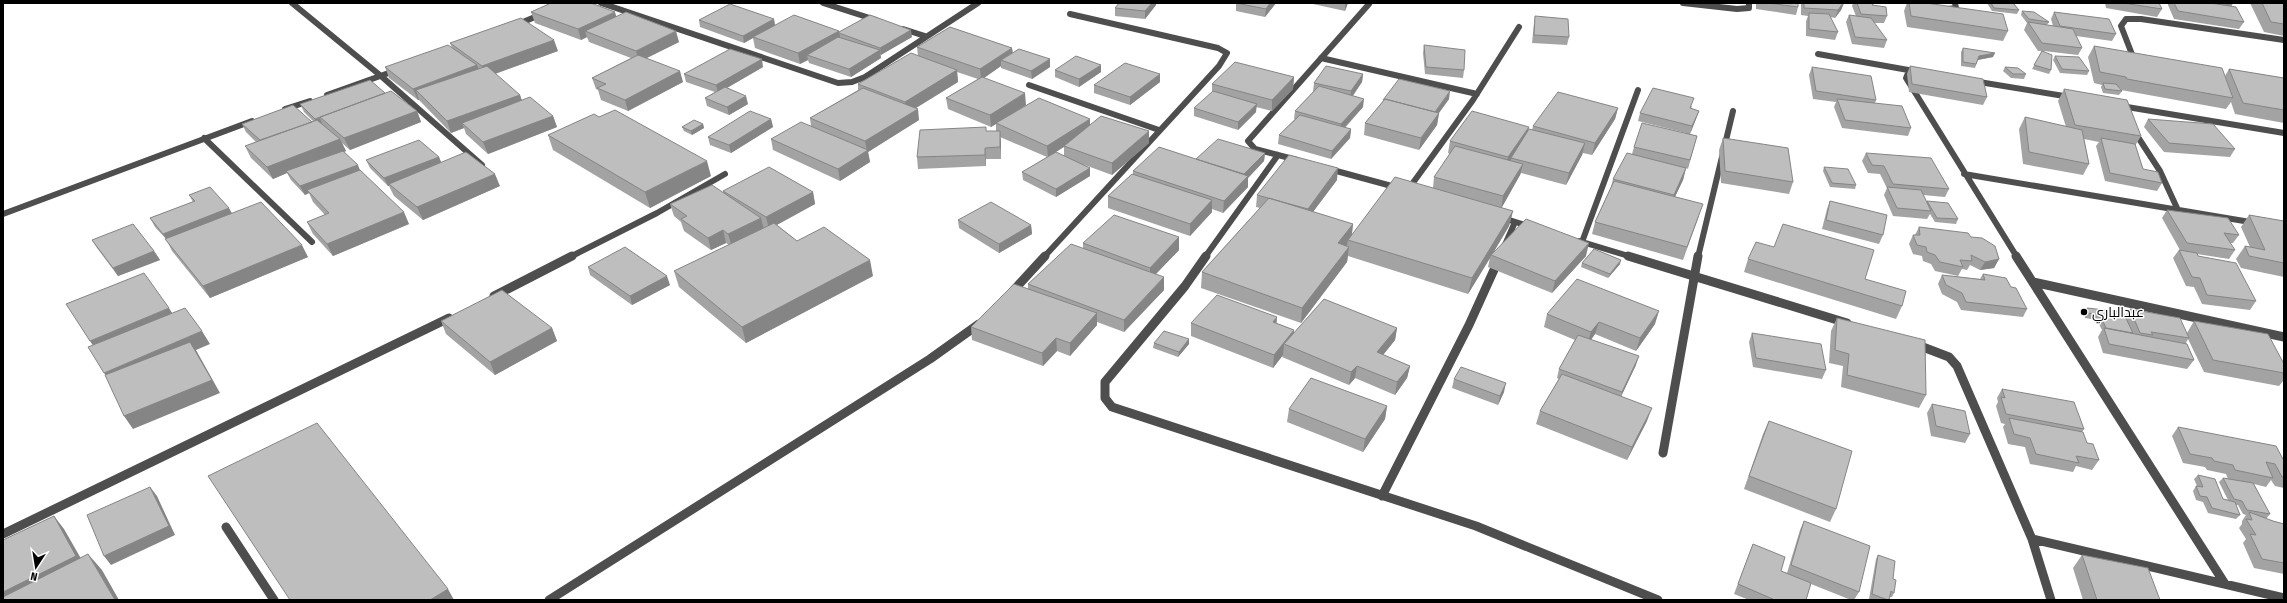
<svg xmlns="http://www.w3.org/2000/svg" width="2287" height="603" viewBox="0 0 2287 603" font-family="'Fira Sans Condensed',Cairo,sans-serif">
	<style>
		.lines { fill: none; stroke-linecap: round; stroke-linejoin: round }
		.street-far1 { stroke: #4e4e4e; stroke-width: 6 }
		.street { stroke: #4e4e4e; stroke-width: 9 }
		.wall { fill: #a3a3a3; fill-rule: evenodd }
		.shaded-wall { fill: #858585 }
		.building { fill: #bebebe; stroke: #858585 }
		.poi-dot { fill: #000; stroke: #fff; stroke-width: 1.5 }
		.labels { text-anchor: middle; dominant-baseline: central; stroke-width: 3; stroke-linejoin: round; paint-order: stroke }
		.poi-label { font-size: 14px; fill: #000; stroke: #fff; text-anchor: start }
	</style>
	<rect width="100%" height="100%" fill="#fff"/>
	<g class="lines">
		<path class="street-far1" d="M292 3 381 76 482 165
			M601 3 838 83 852 82 865 77 978 3
			M823 3 876 20
			M1683 3 1737 9 1749 8V3
			M1948 9 1956 8 1955 3
			M516 25 542 14
			M903 29 925 36
			M1818 54 1914 71
			M1321 58 1477 94
			M2135 62 2121 26 2126 19H2141L2284 40
			M1918 72 1908 73 1906 78 2017 257
			M1973 81 2070 97
			M1029 85 1159 130
			M327 95 397 70
			M2121 106 2284 133
			M285 109 310 101
			M2134 131 2160 171 2177 208
			M204 138 312 242
			M1297 160 1255 149 1248 141 1369 4
			M1329 169 1399 188
			M1964 174 2256 223
			M1407 191 1473 100 1519 27
			M3 214 252 121
			M1500 217 1531 227
			M1579 241 1632 257
			M1582 242 1638 90
			M1504 247 1515 222
			M570 257 657 213 725 174
			M1044 257 1219 66 1227 53 1218 48 1070 14
			M1205 257 1278 155
			M1698 257 1733 111"/>
		<path class="street" d="M1206 256 1185 286 1105 382V398L1112 407 1476 526 1658 600
			M1628 256 1847 323
			M2016 256 2225 584
			M2033 282 2284 337
			M1012 292 1045 256
			M494 296 572 256
			M1915 344 1949 357 1957 366 2032 539 2051 600
			M1663 453 1698 256
			M1382 496 1469 325 1498 261
			M226 527 274 600
			M3 534 449 318
			M2032 539 2284 598
			M549 600 930 359 979 324"/>
	</g>
	<path class="wall" d="M1236 3H1276L1265 17 1236 11Z
		M1313 3H1348L1345 11 1313 4Z
		M1756 3H1798V7L1796 15 1756 9Z
		M1801 3H1844L1841 10 1835 18 1830 17 1838 32 1835 40 1806 36V21L1808 16 1801 15Z
		M1853 3H1874L1873 5 1887 16 1884 23H1874L1887 40 1884 48 1852 44 1846 22 1849 15 1856 16 1852 6Z
		M1907 3H1926L2008 31 2003 41 1907 27 1904 11Z
		M1987 3H2013L2019 10 2017 14 1992 11Z
		M2105 3H2159L2162 9 2157 17 2106 8Z
		M2162 3H2231L2232 5 2231 6 2244 22 2239 29 2174 19 2168 5V4Z
		M2250 3H2284V36L2264 32Z
		M1156 5 1145 19 1115 16V8Z
		M2022 11 2049 22 2047 25 2053 26 2051 19 2054 12 2116 34 2112 41 2076 36 2082 48 2078 55 2044 51 2051 70 2049 74 2032 69 2042 51H2038L2024 30 2027 23 2021 15Z
		M531 12 617 16 679 42 646 58 683 82 628 111 601 100 598 90 596 89 592 78 631 58 589 42 587 37 581 40 535 23Z
		M1535 16 1569 37 1567 45 1532 43 1534 23Z
		M774 19 775 25 839 31V32L912 37 880 55 881 58 851 77 809 63 808 60 800 64 755 48 753 38 744 43 700 27 699 20Z
		M450 43 558 51 495 74 520 95 522 101 553 116 557 127 488 154 466 134 464 128 451 133 420 101 419 100H418L389 78 385 67 452 48Z
		M1424 45 1464 70 1463 78 1425 74 1423 53Z
		M2094 46 2225 76 2229 69 2284 78V123L2235 114 2231 102 2226 109 2121 90 2120 88H2119L2122 91 2119 95 2103 93 2101 87 2102 85 2094 83 2088 57Z
		M917 47 1012 48 1013 53 1050 59V67L1032 79 1001 68V66L984 78 1026 105 1010 115 1090 125 1149 143 1112 175 1082 164 1090 168V176L1056 197 1023 180 1022 172 1047 157 1000 137 1001 159H986V166L918 169 917 157 986 131H996V124L991 127 948 109 946 98 978 79 957 72 958 82 916 108 919 120 868 152 870 162 840 181 773 150 771 139 811 126 810 118 858 90V84L918 56ZM1064 147V156L1056 152Z
		M1963 48 1993 57 1978 60 1975 68 1961 66V52Z
		M2055 56 2089 71 2087 75 2060 73 2053 60Z
		M1910 66 1987 97 1983 105 1909 92 1907 74Z
		M763 67 727 88 748 104 729 115 707 106 705 98 715 92 686 82 684 74Z
		M1812 67 1876 100 1875 103 1911 128 1908 136 1842 128 1834 107 1836 102 1813 99 1809 75Z
		M2005 67 2026 74 2024 79 2011 78 2003 71Z
		M1055 70 1101 72 1079 87 1055 77Z
		M1363 74 1362 82 1353 96 1363 107 1345 128 1351 129 1350 138 1331 159 1278 144 1279 135 1295 119H1294L1295 111 1314 91H1313L1314 83Z
		M1294 77 1293 89 1272 111 1256 107V112L1238 130 1194 116V108L1212 93V84Z
		M1160 82 1130 105 1094 93V85Z
		M2064 89 2141 136 2135 146 2143 169 2162 183 2157 191 2105 181 2096 146 2099 142 2084 139 2089 164 2083 175 2023 164 2019 129 2025 117 2066 127 2058 101Z
		M385 93 417 111 421 122 350 150 342 143 346 151 344 152 360 170 409 224 333 256 313 234 307 222 325 215 313 202 309 193 305 195 291 180 287 173 273 179 251 158 245 146 256 142 246 132 242 124 312 122 313 121 304 112 300 104Z
		M1449 99 1439 113 1437 125 1419 150 1364 135 1365 123 1383 101V100Z
		M1692 106 1691 109 1699 111 1696 119 1690 134 1697 136 1688 169 1686 168 1683 180 1675 197 1699 216 1683 260 1592 234 1595 222 1611 187 1613 179 1632 154 1634 147 1686 133 1638 121 1640 113Z
		M1618 108 1615 119 1592 155 1583 153 1582 155 1566 185 1521 173 1520 175 1501 208 1513 211 1509 226 1494 251 1586 256 1552 293 1488 267 1490 258 1468 294 1348 256 1347 262 1301 323 1201 288 1202 272 1260 208 1256 207 1257 195 1337 180 1313 212 1353 224 1352 234 1433 188 1434 177 1450 154 1448 153 1450 141 1529 127 1528 130H1532L1533 126Z
		M599 117 711 176 650 208 553 150 548 135Z
		M771 119 773 127 731 153 710 145 708 137Z
		M2148 119 2235 149 2230 157 2164 152 2144 127Z
		M703 124 704 128 692 135 684 131 682 127Z
		M1723 138 1793 182 1789 194 1721 183 1719 150Z
		M1265 153 1264 161 1248 178V187L1223 213 1212 209V212L1190 236 1108 208V196L1133 174V171L1196 159Z
		M1866 153 1949 189 1945 197 1923 195 1926 202 1927 201 1958 219 1956 224 1935 222 1930 214 1927 219 1893 216 1884 195 1887 188 1880 174 1868 173 1862 161Z
		M439 157 441 162 500 186 423 220 394 196 389 186H388L370 168 366 160Z
		M1824 167 1856 185 1855 189 1830 187 1823 171Z
		M723 191 813 192 815 204 777 225 797 241 873 276 746 343 679 287 674 271 729 245 726 243 711 250 684 231 681 222 674 216 670 204 723 192Z
		M189 195 232 213 308 257 210 298 172 251 166 239 155 227 150 218 193 202Z
		M1830 201 1883 235 1879 244 1822 229 1827 209Z
		M2167 210 2239 235 2233 243H2230L2235 250 2229 259 2197 254 2198 256 2256 301 2250 310 2202 304 2194 287 2186 286 2173 258 2179 250H2180L2162 218Z
		M2249 215 2284 221V277L2241 268 2236 259 2245 246 2250 247 2241 227Z
		M958 220 1031 225 1032 234 999 253 959 228Z
		M1919 227 1971 237 1999 259 1994 268 1980 270 1970 265 1967 270 1962 269 1958 276 1935 271 1931 264 1923 261 1922 256 1913 254 1909 244 1913 235H1915Z
		M1179 237V250L1156 274 1164 290 1124 332 1097 322V325L1070 356 1057 351 1043 366 972 340 971 327 1028 289V284L1083 248V243Z
		M92 240 154 251 160 260 118 276 97 248Z
		M1748 259 1865 279 1902 306 1896 319 1744 272Z
		M1582 263 1620 264 1608 278 1581 267Z
		M588 267 670 285 632 305 590 275Z
		M1983 274 2011 287 2027 309 2023 317 1961 310 1957 302 1942 294 1938 284 1942 275 1980 279Z
		M2087 308 2125 316 2130 309 2187 333 2194 321 2284 364V380L2279 386 2204 372 2188 339 2186 343 2194 360 2187 369 2103 353 2098 337 2102 330 2097 320 2085 318 2084 312Z
		M1547 314 1655 324 1636 351 1595 334 1591 340 1636 365 1621 396 1647 421 1627 460 1536 424 1540 411 1559 379 1557 378 1559 369 1575 340 1544 327Z
		M1277 317 1276 323 1294 330V333L1397 328 1395 340 1383 355 1410 366 1407 378 1395 395 1355 378 1349 385 1282 357 1283 355 1273 368 1191 336V323Z
		M1837 318 1926 395 1919 408 1841 387 1843 366 1829 363 1831 331Z
		M441 321 552 328 557 341 495 375 446 334Z
		M1752 333 1826 370 1822 379 1753 367 1749 342Z
		M1189 339V344L1178 357 1153 348 1154 343Z
		M1454 379 1504 392 1498 405 1452 388Z
		M2002 389 2084 429 2082 432 2087 443 2099 460 2092 470 2076 466 2073 472 2030 464 2025 447 2008 444 2003 427 2005 424 2001 423 1996 406 1998 402 1997 398Z
		M1932 404 1970 434 1965 443 1931 436 1927 413Z
		M1387 406 1385 419 1363 452 1287 422 1289 409Z
		M1769 421 1836 509 1830 522 1744 489 1763 434Z
		M2178 427 2284 461V488L2275 486 2271 480 2266 487 2254 484 2270 514 2266 519 2273 521 2284 524V574L2254 568 2243 543 2246 539 2239 528 2242 524V521L2246 515 2243 514 2238 505H2236L2240 515 2236 519 2208 513 2203 502 2196 500 2193 491 2196 486H2197L2194 479 2198 475 2223 499 2228 500 2219 482 2223 478 2228 479 2226 474 2207 470 2205 467 2183 463 2172 436Z
		M1804 521 1859 592 1854 600H1851L1811 584 1806 600H1749L1734 594 1749 554 1753 544 1781 571 1787 573 1800 530Z
		M1878 555 1893 579 1894 593 1892 597H1890L1889 600H1872L1869 599 1876 559Z
		M2082 555 2160 600H2083L2073 568Z"/>
	<path class="shaded-wall" d="M1152 3H1156V5L1145 19V11Z
		M1270 3H1276L1265 17 1266 9Z
		M1346 3H1348L1345 11V4Z
		M1844 3 1841 10 1835 18 1838 10Z
		M615 12 618 22 585 31 587 37 581 40 578 29Z
		M774 19 775 27 753 37V38L744 43 743 36Z
		M911 30 912 37 881 55 880 48Z
		M676 31 679 42 639 62 636 51Z
		M839 31 841 42 807 55 808 60 800 64 798 53Z
		M554 40 558 51 486 77 482 66Z
		M1012 48 1013 59 1001 60V66L981 80 980 69Z
		M880 50 881 58 851 77 849 69Z
		M1995 53 1993 57 1977 60 1979 56Z
		M762 59 763 67 718 93 716 85Z
		M1050 59V67L1032 79 1031 71Z
		M477 65 481 76 416 90 419 100H418L413 89Z
		M1101 65V72L1079 87V79Z
		M957 70 958 82 906 114 905 102Z
		M680 71 683 82 628 111 625 100Z
		M1160 74V82L1130 105V97Z
		M1363 74 1362 82 1350 99 1351 91Z
		M1294 77 1293 89 1272 111V100Z
		M1450 91 1449 99 1438 114 1439 113 1437 125 1419 150 1421 138 1435 113Z
		M1025 93 1026 105 991 127 990 115Z
		M520 95 524 107 462 123 464 128 451 133 447 121Z
		M746 96 748 104 729 115 727 107Z
		M1364 99 1363 107 1340 132 1341 124Z
		M1257 104 1256 112 1238 130V122Z
		M1618 108 1615 119 1592 155 1595 143Z
		M918 109 919 120 868 152 870 162 840 181 838 169 867 151 865 141Z
		M417 111 421 122 350 150 344 138Z
		M1699 111 1696 119 1690 134 1692 126Z
		M553 116 557 127 488 154 483 142Z
		M320 118 323 126 319 127 315 119Z
		M771 119 773 127 731 153 729 145Z
		M1090 119V130L1048 157 1047 146Z
		M703 124 704 128 692 135 691 131Z
		M1529 127 1526 138 1511 158V162L1505 169 1508 157Z
		M1351 129 1350 138 1331 159 1332 151Z
		M1000 131 1001 142V159L1000 147Z
		M1149 131V143L1112 175V163Z
		M340 139 346 151 288 173 286 171 287 173 273 179 267 167Z
		M1585 143 1582 155 1566 185 1569 173Z
		M985 148 986 159V166L985 155Z
		M1265 153 1264 161 1248 178V187L1223 213 1224 201 1244 174Z
		M439 157 442 165 389 184V186H388L384 178Z
		M707 161 711 176 650 208 645 192Z
		M1523 164 1520 175 1501 209 1503 196Z
		M358 165 361 173 307 190 309 193 305 195 300 186Z
		M1090 168V176L1056 197V189Z
		M1338 168 1337 180 1306 221 1308 209Z
		M1686 168 1683 180 1670 207 1674 195Z
		M495 174 500 186 423 220 417 207Z
		M813 192 815 204 769 229 766 217Z
		M1212 200V212L1190 236V224Z
		M229 208 234 217 168 242 163 234Z
		M1513 211 1509 226 1492 255H1491L1490 258 1468 294 1472 278Z
		M404 212 409 224 333 256 327 244Z
		M761 218 764 230 732 247 728 234Z
		M1353 224 1351 240H1348L1347 245 1336 259 1338 243Z
		M1031 225 1032 234 999 253V244Z
		M723 230 726 243 711 250 708 238Z
		M1179 237V250L1150 280V268Z
		M1589 243 1586 256 1552 293 1555 281Z
		M302 245 308 257 210 298 203 286Z
		M1349 247 1347 262 1301 323 1302 308Z
		M154 251 160 260 118 276 113 268Z
		M1999 259 1994 268 1980 270 1985 262Z
		M870 260 873 276 746 343 742 327Z
		M1621 260 1620 264 1608 278 1610 274Z
		M667 276 670 285 632 305 630 296Z
		M1164 277V290L1124 332V320Z
		M169 308 177 321 98 353 90 341Z
		M1659 311 1655 324 1636 351 1640 338Z
		M1097 313V325L1070 356V343Z
		M1277 317 1276 330 1273 322Z
		M1599 322 1595 334 1587 345 1591 332Z
		M552 328 557 341 495 375 490 362Z
		M1397 328 1395 340 1375 365 1377 352Z
		M1294 330 1293 343 1284 344 1283 355 1273 368 1274 355Z
		M202 331 210 344 196 350 220 393 133 429 124 416 113 386 104 373Z
		M1056 338 1057 351 1043 366 1042 353Z
		M1189 339V344L1178 357 1179 352Z
		M1639 356 1636 365 1619 401 1622 392Z
		M1357 366 1355 378 1349 385 1351 372Z
		M1410 366 1407 378 1395 395 1397 382Z
		M1506 383 1504 392 1498 405 1500 396Z
		M1387 406 1385 419 1363 452 1365 439Z
		M1652 408 1647 421 1627 460 1632 447Z
		M150 487 157 496 175 535 111 565 104 556Z
		M54 516 64 529 87 569 3 600V592Z
		M88 554 102 570 119 600H115Z
		M448 589 454 600H430Z"/>
	<path class="building" d="M551 3H591L615 12 578 29 531 12Z
		M1119 3H1152L1145 11 1115 8Z
		M1236 3H1270L1266 9Z
		M1768 3H1798V7Z
		M1804 3H1843L1838 10 1804 8Z
		M1857 3H1874L1872 5 1886 7 1887 16 1861 14Z
		M1909 3H1926L2003 14 2008 31 1911 16Z
		M1991 3H2013L2019 10 1994 8Z
		M2123 3H2159L2162 9Z
		M2174 3H2210L2236 7 2244 22 2178 11Z
		M2217 3H2231L2232 5Z
		M2262 3H2284V24L2271 22Z
		M730 4 774 19 743 36 699 20Z
		M2022 11 2034 12 2049 22 2029 19Z
		M626 12 676 31 636 51 585 31Z
		M2054 12 2109 19 2116 34 2060 26Z
		M1809 13 1829 14 1838 32 1809 29Z
		M794 15 839 31 798 53 753 37Z
		M870 15 911 30 880 48 839 33V32Z
		M1849 15 1871 18 1887 40 1855 37Z
		M1535 16 1568 19 1569 37 1534 35Z
		M521 18 554 40 482 66 450 43Z
		M2028 22 2073 29 2082 48 2042 43Z
		M950 27 1012 48 980 69 917 47Z
		M838 37 880 50 849 69 807 55Z
		M448 45 477 65 413 89 385 67Z
		M1424 45 1465 50 1464 70 1426 67Z
		M2094 46 2222 68 2233 98 2127 79 2126 77 2100 72Z
		M1963 48 1995 53 1979 56 1976 64 1963 62Z
		M730 49 762 59 716 85 684 74Z
		M1019 49 1050 59 1031 71 1001 60Z
		M2042 51 2052 55 2051 70 2034 65Z
		M911 53 957 70 905 102 858 84Z
		M638 55 680 71 625 100 597 88 606 84 592 78Z
		M1076 56 1101 65 1079 79 1055 70Z
		M2055 56 2079 57 2089 71 2062 69Z
		M1235 62 1294 77 1272 100 1212 84Z
		M1125 63 1160 74 1130 97 1094 85Z
		M487 66 520 95 447 121 416 90Z
		M1326 66 1363 74 1351 91 1314 83Z
		M1910 66 1983 79 1987 97 1912 84Z
		M1812 67 1871 76 1876 100 1816 91Z
		M2005 67 2018 68 2026 74H2013Z
		M2229 69 2284 78V110L2243 103Z
		M982 77 1025 93 990 115 946 98Z
		M1399 79 1450 91 1435 112 1385 99 1383 100Z
		M370 80 385 93 315 119 300 104Z
		M2103 83 2116 84 2122 91 2105 89Z
		M1319 86 1364 99 1341 124 1295 111Z
		M725 87 746 96 727 107 705 98Z
		M863 88 918 109 865 141 810 118Z
		M1653 88 1694 98 1690 108 1699 111 1692 126 1640 113Z
		M2064 89 2127 100 2141 136 2075 125Z
		M391 91 417 111 344 138 320 117Z
		M1213 91 1257 104 1238 122 1194 108Z
		M1558 92 1618 108 1595 143 1533 126Z
		M530 97 553 116 483 142 462 123Z
		M1039 98 1090 119 1047 146 996 123Z
		M1385 99 1439 113 1421 138 1365 123Z
		M1837 99 1902 106 1911 128 1845 120Z
		M293 105 312 122 260 140 242 124Z
		M615 110 707 161 645 192 548 135 594 114 599 117Z
		M750 111 771 119 729 145 708 137Z
		M1472 111 1529 127 1508 157 1450 141Z
		M1300 115 1351 129 1332 151 1279 135Z
		M1101 116 1149 131 1112 163 1064 146Z
		M2025 117 2082 130 2089 164 2029 152Z
		M2148 119 2213 124 2235 149 2169 143Z
		M317 120 340 139 267 167 245 146Z
		M694 120 703 124 691 131 682 127Z
		M801 122 868 150 838 169 771 139Z
		M1642 123 1697 136 1690 160 1634 147Z
		M986 127V131H1000V147L985 148V155L917 157 920 130Z
		M1529 129 1585 143 1569 173 1511 158Z
		M1723 138 1788 148 1793 182 1725 171Z
		M2101 138 2135 144 2143 169 2158 172 2162 183 2110 173Z
		M1218 139 1265 153 1244 174 1196 159Z
		M419 140 439 157 384 178 366 160Z
		M1455 146 1523 164 1503 196 1434 177Z
		M1159 147 1248 176 1224 201 1133 171Z
		M343 151 358 165 300 186 286 171Z
		M466 152 495 174 417 207 389 184Z
		M1056 152 1090 168 1056 189 1022 172Z
		M1627 153 1686 168 1674 195 1613 179Z
		M1866 153 1931 158 1949 189 1893 184 1884 166 1872 165Z
		M1289 155 1338 168 1308 209 1257 195Z
		M769 167 813 192 766 217 723 191Z
		M1824 167 1848 169 1856 185 1832 183Z
		M360 170 404 212 327 244 307 222 329 213 307 190Z
		M1132 174 1212 200 1190 224 1108 196Z
		M1395 177 1513 211 1472 278 1348 240Z
		M1614 181 1703 204 1687 247 1595 222Z
		M712 185 761 218 728 234 723 230 708 238 681 219 687 216 670 204Z
		M210 187 229 208 163 234 150 218 195 201 189 195Z
		M1887 187 1921 190 1931 211 1897 208Z
		M1269 198 1353 224 1338 243 1349 247 1302 308 1202 272Z
		M1830 201 1887 215 1883 235 1826 220Z
		M1927 201 1948 203 1958 219 1937 218Z
		M261 202 302 245 203 286 165 239Z
		M991 202 1031 225 999 244 958 220Z
		M2167 210 2228 218 2239 235 2224 233 2235 250 2187 243Z
		M1114 215 1179 237 1150 268 1083 243Z
		M2249 215 2284 221V263L2249 256 2245 246 2265 250Z
		M1526 219 1589 243 1555 281 1491 255Z
		M774 223 797 241 824 227 870 260 742 327 674 271Z
		M133 224 154 251 113 268 92 240Z
		M1783 224 1874 250 1865 279 1906 291 1902 306 1748 259 1756 242 1774 247Z
		M1919 227 1968 233 1971 237 1982 238 1995 246 1999 259 1985 262 1971 255 1972 261 1960 260 1963 267 1940 262 1935 255 1927 252 1926 247 1917 245 1913 235H1920Z
		M1071 244 1164 277 1124 320 1028 284Z
		M625 247 667 276 630 296 588 267Z
		M1594 249 1621 260 1610 274 1582 263Z
		M2179 250 2197 253 2198 256 2236 263 2256 301 2207 295 2200 278 2192 277Z
		M144 273 169 308 90 341 66 304Z
		M1983 274 2006 278 2011 287 2016 288 2027 309 1966 302 1962 293 1946 285 1942 275 1985 280Z
		M1577 279 1659 311 1640 338 1599 322 1591 332 1547 314Z
		M1014 284 1097 313 1070 343 1056 338 1042 353 971 327Z
		M502 290 552 328 490 362 441 321Z
		M1217 295 1277 317 1273 322 1294 330 1274 355 1191 323Z
		M1324 299 1397 328 1377 352 1410 366 1397 382 1357 366 1351 372 1284 344Z
		M185 308 202 331 104 373 88 347Z
		M2087 308 2123 312 2133 333 2106 328 2100 315 2088 313Z
		M2130 309 2180 318 2189 338 2151 332 2153 335 2140 333Z
		M1837 318 1925 340 1926 395 1847 375 1849 354 1835 350Z
		M2194 321 2268 334 2284 364V373L2213 360Z
		M2104 328 2187 344 2194 360 2109 344Z
		M1164 331 1189 339 1179 352 1154 343Z
		M1752 333 1821 344 1826 370 1756 358Z
		M1578 335 1639 356 1622 392 1559 369Z
		M190 342 212 380 124 416 105 375Z
		M1461 367 1506 383 1500 396 1454 379Z
		M1562 374 1652 408 1632 447 1540 411Z
		M1311 378 1387 406 1365 439 1289 409Z
		M2002 389 2074 402 2084 429 2006 414 2001 397 2005 398Z
		M1932 404 1965 411 1970 434 1936 426Z
		M2009 418 2083 432 2087 443 2093 444 2099 460 2076 456 2079 463 2036 454 2030 438 2014 434Z
		M1769 421 1852 451 1836 509 1749 476Z
		M317 423 448 589 430 600H290L208 476Z
		M2178 427 2276 446 2284 461V477H2282L2275 464 2266 462 2273 478 2235 470 2233 465 2214 461 2212 458 2190 454Z
		M2198 475 2215 479 2223 499 2235 502 2240 515 2212 508 2207 497 2200 496 2196 486 2203 487Z
		M2223 478 2253 483 2270 514 2247 510 2242 501 2234 499Z
		M150 487 169 526 104 556 87 515Z
		M2249 512 2273 521 2284 524V563L2262 559 2250 534 2256 535 2246 519 2252 520Z
		M54 516 76 556 3 592V540Z
		M1804 521 1870 546 1859 592 1791 565Z
		M1753 544 1785 557 1781 571 1811 583 1806 600H1775L1738 584Z
		M88 554 115 600H3V597Z
		M1878 555 1895 561 1893 579 1896 580 1894 593 1891 591 1889 600H1888L1872 594Z
		M2082 555 2148 568 2160 600H2097Z"/>
	<circle class="poi-dot" cx="2084" cy="312" r="4"/>
	<g class="labels">
		<g class="poi-label">
			<text x="2092" y="312">عبدالباري</text>
		</g>
	</g>
	<rect width="2287" height="603" fill="none" stroke="#000000" stroke-width="8"/>
	<g transform="translate(36 567) rotate(192)" stroke="#ffffff" stroke-width="3" paint-order="stroke">
	<path d="M0-3L7 15L0 10L-7 15Z" fill="#000000"/>
	<text y="-6" font-size="11" font-weight="bold" text-anchor="middle" fill="#000000">N</text>
	</g>
</svg>
